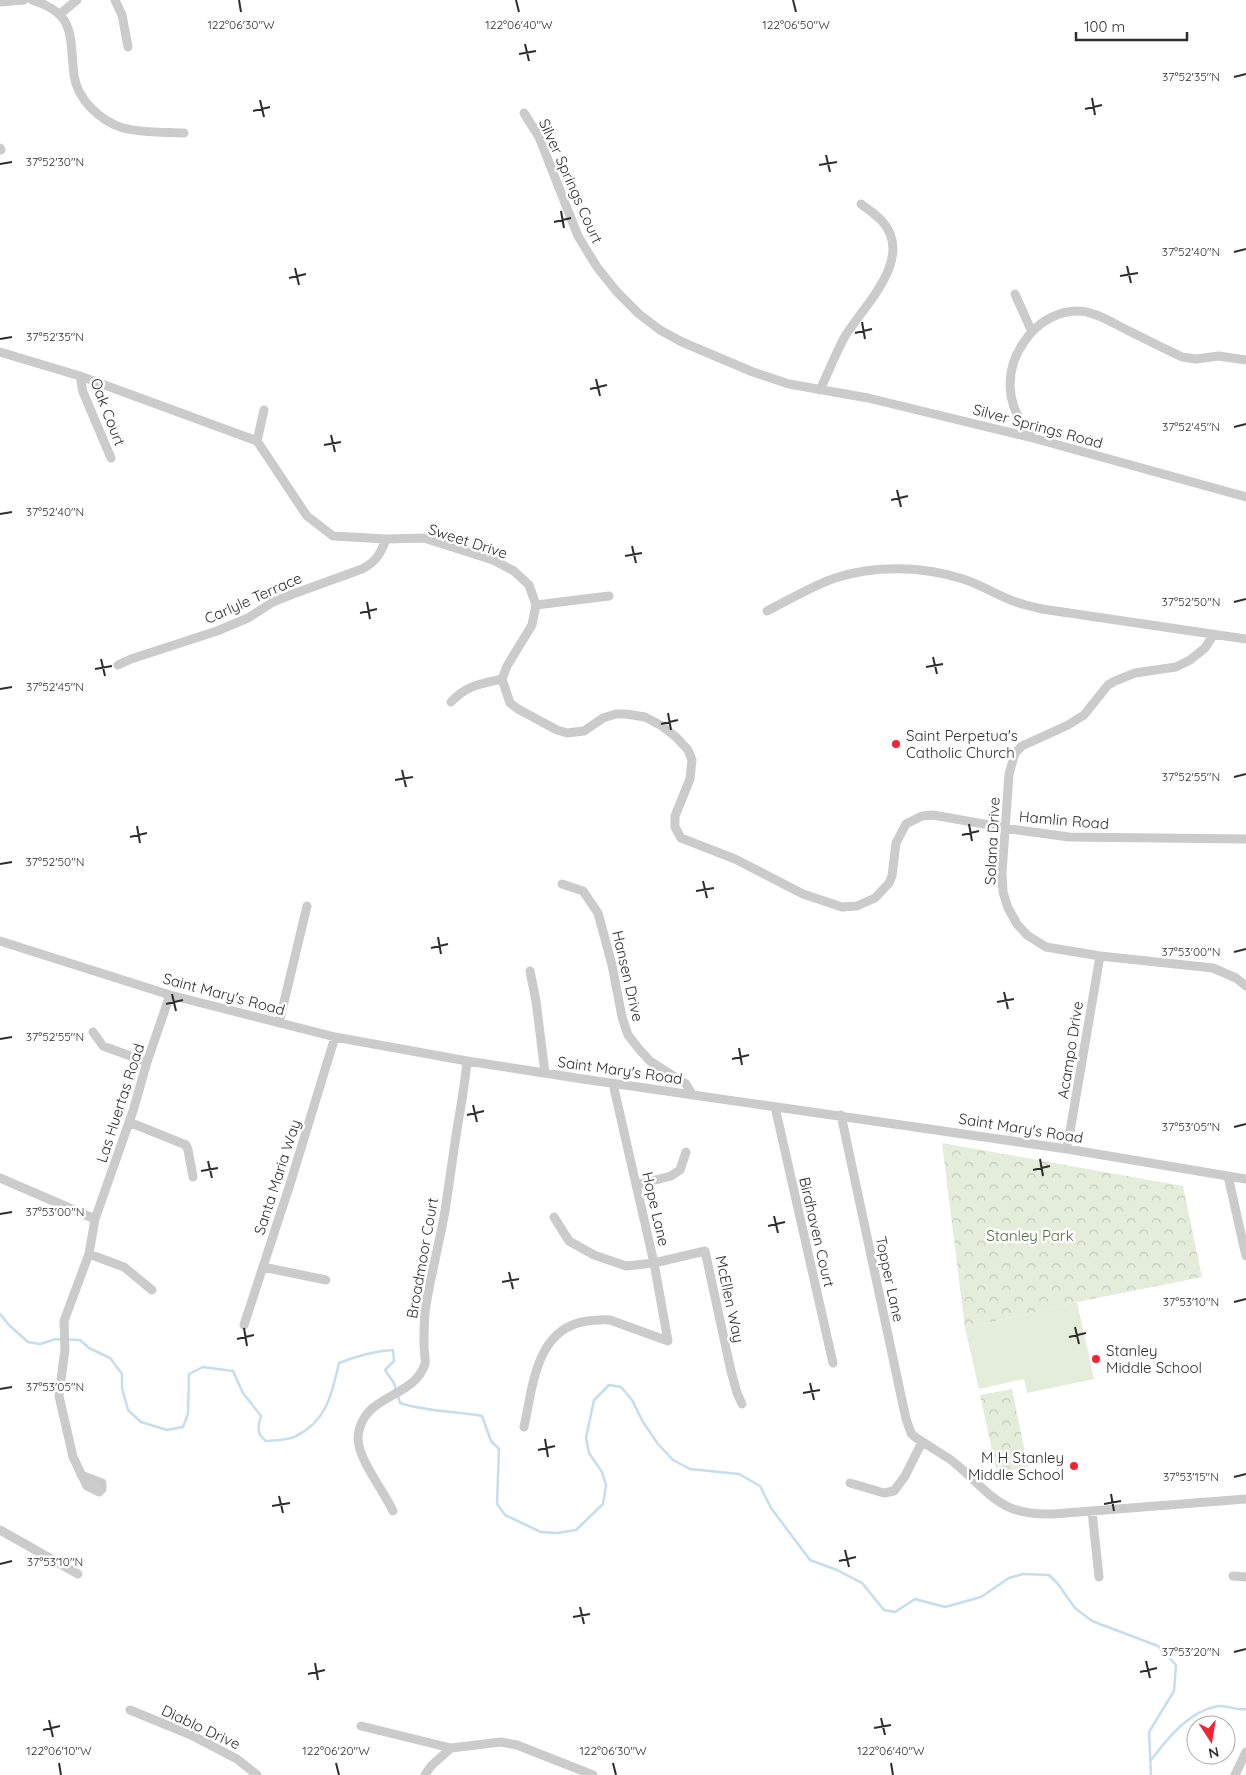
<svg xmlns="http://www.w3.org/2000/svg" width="1246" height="1775" viewBox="0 0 1246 1775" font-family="Quicksand,sans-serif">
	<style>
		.grass { fill: #e4ecda }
		.park { fill: url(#park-crowns) }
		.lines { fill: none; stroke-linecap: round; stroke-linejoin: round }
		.stream { stroke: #c5deee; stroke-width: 2.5 }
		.minor { stroke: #cbcbcb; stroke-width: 9 }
		.ticks { fill: none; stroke: #2e2e2e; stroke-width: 2 }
		.poi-dot { fill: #f12434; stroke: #fff; stroke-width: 2 }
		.labels { text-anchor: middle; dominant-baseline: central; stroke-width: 5; stroke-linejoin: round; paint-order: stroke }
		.street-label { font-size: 15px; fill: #2e2e2e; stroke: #fff }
		.poi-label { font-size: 15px; fill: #2e2e2e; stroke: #fff; text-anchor: start }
		.park-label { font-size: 15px; fill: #516d38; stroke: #fff }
		.ticks-label { font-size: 12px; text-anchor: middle; fill: #2e2e2e; stroke: #fff; stroke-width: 5; stroke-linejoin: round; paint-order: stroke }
	</style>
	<defs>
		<pattern id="park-crowns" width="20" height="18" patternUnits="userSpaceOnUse" patternTransform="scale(1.25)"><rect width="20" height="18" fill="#e4ecda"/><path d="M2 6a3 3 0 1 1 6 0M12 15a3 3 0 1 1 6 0" fill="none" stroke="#c4cbbb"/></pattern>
	</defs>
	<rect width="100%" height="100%" fill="#fff"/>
	<path class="grass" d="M1077 1302 1094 1379 1027 1393 1024 1379 979 1389 965 1328Z"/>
	<path class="park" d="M942 1143 1183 1186 1202 1277 1077 1302 965 1328Z
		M1012 1389 1028 1467 997 1473 980 1395Z"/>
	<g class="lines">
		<path class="stream" d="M0 1314 9 1325 28 1342 40 1344 56 1339 80 1340 89 1348 110 1358 122 1374V1388L128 1410 141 1422 167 1430 183 1427 188 1414 189 1374 203 1367 233 1371 243 1393 261 1416C258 1426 256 1434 266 1441 275 1440 287 1441 296 1436 327 1421 332 1393 339 1363 357 1356 373 1351 393 1350L394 1361 385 1370 394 1383 396 1390
			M398 1396 400 1403C427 1412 455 1411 482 1416L491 1441 499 1449 497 1504 505 1515 541 1532 557 1533 576 1530 603 1504 606 1485 602 1472 589 1453 586 1438 594 1400 609 1385 621 1387 632 1400 643 1422 658 1444 673 1460 690 1469 739 1474 760 1486 771 1508 810 1560 837 1570 862 1583 884 1610 895 1612 915 1599 945 1607 981 1597 1009 1578 1023 1574 1049 1575 1058 1584 1075 1608 1092 1621 1158 1646 1176 1665 1174 1691 1149 1732 1151 1775
			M1151 1760C1168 1738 1189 1711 1218 1706 1227 1705 1237 1711 1246 1709"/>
		<path class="minor" d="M32 0C77 14 69 36 74 75 77 99 100 121 123 128 143 133 163 132 184 133
			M115 0 122 15 128 47
			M0 2 24 0
			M60 14 77 0
			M524 113 539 137 578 236 597 267 617 292 639 314 660 330 682 342 753 372 789 384 868 398 1033 438 1246 497
			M0 148 1 150
			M1015 294 1032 332
			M0 352 80 376 257 441 307 516 333 536 386 539 424 538 493 560 514 571 529 585 536 605 532 625 507 666 502 679 510 703 518 709 557 730 567 733 584 731 603 718 616 714H626L645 717 662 726 676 737 688 750 692 760 690 779 675 816V827L681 838 735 859 803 894 842 907 857 906 875 898 889 883 892 876 896 843 906 824 922 816 933 815 1018 830 1069 837 1246 839
			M80 376 83 392 111 458
			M820 390C828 373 835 355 844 338 862 307 916 259 882 221 876 215 868 209 861 204
			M1033 438C1004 406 1002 367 1030 334 1041 321 1059 311 1077 311 1094 311 1111 322 1127 330 1145 339 1163 348 1182 357L1196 359 1219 356 1246 360
			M257 441 264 410
			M536 605 609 596
			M767 611C789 600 812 586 835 578 876 565 923 566 963 579 982 585 998 596 1016 602 1024 605 1033 607 1042 609L1246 639
			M1214 634 1205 648 1190 660 1176 667 1135 673 1115 681 1108 685 1084 715 1068 725 1022 746 1015 753 1009 774 1002 873 1003 892 1008 908 1017 924 1027 935 1046 947 1100 956 1213 968 1236 978 1246 986
			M118 665 131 659 217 631 248 618 273 602 293 594 362 569C376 562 381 553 386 539
			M451 702C467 685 480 684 502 679
			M562 884 583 891 598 913 612 965 622 1017 628 1035 639 1049 650 1061 686 1084 692 1094
			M0 941 170 995 335 1037 467 1061 583 1079 1067 1149 1246 1179
			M530 971 536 1001 545 1073
			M279 1023 307 906
			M93 1032 103 1046 147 1062
			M775 1107 833 1363
			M841 1115 906 1419 911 1433 915 1437C927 1445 939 1452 951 1460 990 1491 997 1516 1053 1514L1246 1499
			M129 1122 186 1145 188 1150 193 1177
			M1067 1149 1100 956
			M1228 1176 1246 1256
			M0 1178 95 1219
			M636 1185 671 1176 680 1170 686 1152
			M554 1217 569 1241 594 1255 626 1266 654 1263 705 1251 731 1371 737 1393 742 1404
			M89 1254 124 1267 152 1290
			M263 1267 326 1280
			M244 1325 291 1181 335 1037
			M524 1427C533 1386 536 1328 587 1321 596 1320 602 1319 610 1320L668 1341 654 1263 613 1084
			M81 1475 102 1483V1489L99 1492 87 1486 73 1457 59 1396 65 1349 64 1321 89 1254 95 1219 133 1111 147 1062 170 995
			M850 1483 884 1493 894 1491 905 1476 922 1442
			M393 1511C384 1491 357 1458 358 1437 362 1393 413 1400 425 1364 426 1359 424 1352 424 1346 424 1335 424 1323 425 1312 430 1278 439 1245 445 1211 449 1184 453 1156 457 1129 461 1106 465 1084 467 1061
			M1092 1511 1099 1577
			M0 1530 78 1574
			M1233 1576 1246 1577
			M130 1710 191 1735 237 1759 257 1775
			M361 1726 451 1748
			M425 1775 431 1766 451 1748 501 1742 517 1745 593 1775
			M1235 1775 1246 1752"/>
	</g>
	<path class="ticks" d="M239 0 241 12M516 0 519 12M793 0 796 12M525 44 529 61M519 54 536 51M1234 77 1246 74M1092 98 1095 115M260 100 264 117M1085 109 1102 105M253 111 270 107M826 155 830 172M0 164 12 162M819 165 837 162M561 211 564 228M554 222 571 218M1234 252 1246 249M1127 266 1131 283M295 268 299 285M1120 276 1138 273M289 278 306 274M862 322 865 339M855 333 872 329M0 339 12 337M596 379 600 396M590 389 607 385M1234 427 1246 424M331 435 335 452M324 445 341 442M897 490 901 507M891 500 908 496M0 514 12 512M632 546 636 563M625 556 642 553M367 602 370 619M1234 602 1246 599M360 613 377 609M933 657 937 674M101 659 105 676M926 667 943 664M95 669 112 666M0 689 12 687M668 713 671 730M661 724 678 720M402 770 406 787M1234 777 1246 774M395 780 413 777M969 824 972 841M137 826 140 843M962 835 979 831M130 837 147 833M0 864 12 862M703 881 707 898M696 891 714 888M438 937 441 954M431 948 448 944M1234 952 1246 949M1004 992 1008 1009M172 994 176 1011M997 1002 1014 999M166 1004 183 1000M0 1039 12 1037M739 1048 742 1065M732 1059 749 1055M473 1105 477 1122M467 1115 484 1111M1234 1127 1246 1124M1040 1159 1043 1176M208 1161 212 1178M1033 1170 1050 1166M201 1171 218 1168M0 1214 12 1212M774 1216 778 1233M768 1226 785 1222M509 1272 513 1289M502 1282 519 1279M1234 1302 1246 1299M1075 1327 1079 1344M244 1328 247 1346M1069 1337 1086 1333M237 1339 254 1335M810 1383 814 1400M0 1389 12 1387M803 1393 820 1390M545 1439 548 1457M538 1450 555 1446M1234 1477 1246 1474M1111 1494 1114 1511M279 1496 283 1513M1104 1504 1121 1501M272 1506 290 1503M845 1550 849 1567M839 1561 856 1557M0 1564 12 1561M580 1607 584 1624M573 1617 590 1614M1234 1652 1246 1649M1146 1661 1150 1678M315 1663 318 1680M1140 1672 1157 1668M308 1674 325 1670M881 1718 885 1735M49 1720 53 1737M874 1728 891 1725M43 1730 60 1726M59 1763 61 1775M336 1763 339 1775M613 1763 616 1775M891 1763 893 1775"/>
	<g class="poi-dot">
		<circle cx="896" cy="744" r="5"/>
		<circle cx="1096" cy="1359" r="5"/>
		<circle cx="1074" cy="1466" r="5"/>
	</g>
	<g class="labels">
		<g class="street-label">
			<text transform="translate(571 181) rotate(66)">Silver Springs Court</text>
			<text transform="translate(108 412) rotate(69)">Oak Court</text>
			<text transform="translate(1038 426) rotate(15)">Silver Springs Road</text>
			<text transform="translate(468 541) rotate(18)">Sweet Drive</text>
			<text transform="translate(253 598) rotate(-24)">Carlyle Terrace</text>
			<text transform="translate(1064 820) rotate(5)">Hamlin Road</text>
			<text transform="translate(992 841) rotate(-87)">Solana Drive</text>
			<text transform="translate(628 976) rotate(77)">Hansen Drive</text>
			<text transform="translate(224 994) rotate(15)">Saint Mary's Road</text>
			<text transform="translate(1070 1050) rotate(-81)">Acampo Drive</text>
			<text transform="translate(620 1070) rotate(8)">Saint Mary's Road</text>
			<text transform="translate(120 1103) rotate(-72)">Las Huertas Road</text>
			<text transform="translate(1021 1128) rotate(9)">Saint Mary's Road</text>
			<text transform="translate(277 1177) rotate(-72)">Santa Maria Way</text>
			<text transform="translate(656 1209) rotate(77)">Hope Lane</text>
			<text transform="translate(817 1232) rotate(77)">Birdhaven Court</text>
			<text transform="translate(422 1258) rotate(-80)">Broadmoor Court</text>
			<text transform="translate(890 1279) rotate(78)">Topper Lane</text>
			<text transform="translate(730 1299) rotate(78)">McEllen Way</text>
			<text transform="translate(201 1727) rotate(25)">Diablo Drive</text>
		</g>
		<g class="poi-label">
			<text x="906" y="735">Saint Perpetua's<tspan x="906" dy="17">Catholic Church</tspan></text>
			<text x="1106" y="1350">Stanley<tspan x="1106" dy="17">Middle School</tspan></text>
			<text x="1064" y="1457" text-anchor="end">M H Stanley<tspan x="1064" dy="17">Middle School</tspan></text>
		</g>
		<g class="park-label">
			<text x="1030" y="1235">Stanley Park</text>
		</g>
	</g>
	<g class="ticks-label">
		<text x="241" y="29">122°06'30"W</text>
		<text x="519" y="29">122°06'40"W</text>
		<text x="796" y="29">122°06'50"W</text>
		<text x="1191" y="81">37°52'35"N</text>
		<text x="55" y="166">37°52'30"N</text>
		<text x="1191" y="256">37°52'40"N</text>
		<text x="55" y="341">37°52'35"N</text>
		<text x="1191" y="431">37°52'45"N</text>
		<text x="55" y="516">37°52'40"N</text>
		<text x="1191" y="606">37°52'50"N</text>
		<text x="55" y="691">37°52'45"N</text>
		<text x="1191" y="781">37°52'55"N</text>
		<text x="55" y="866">37°52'50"N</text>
		<text x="1191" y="956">37°53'00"N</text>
		<text x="55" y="1041">37°52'55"N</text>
		<text x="1191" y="1131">37°53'05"N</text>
		<text x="55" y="1216">37°53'00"N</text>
		<text x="1191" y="1306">37°53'10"N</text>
		<text x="55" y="1391">37°53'05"N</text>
		<text x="1191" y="1481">37°53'15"N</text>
		<text x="55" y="1566">37°53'10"N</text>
		<text x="1191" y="1656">37°53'20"N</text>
		<text x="59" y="1755">122°06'10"W</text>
		<text x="336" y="1755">122°06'20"W</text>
		<text x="613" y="1755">122°06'30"W</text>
		<text x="891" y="1755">122°06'40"W</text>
	</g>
	<g transform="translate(1211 1740) rotate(168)"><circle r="24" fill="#ffffff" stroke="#ababab"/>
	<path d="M0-4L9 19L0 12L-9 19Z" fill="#f12434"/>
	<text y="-8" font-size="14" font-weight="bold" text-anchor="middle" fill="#2e2e2e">N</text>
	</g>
	<path d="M1076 32v8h111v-8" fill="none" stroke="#2e2e2e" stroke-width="2.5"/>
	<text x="1084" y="32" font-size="15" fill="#2e2e2e" stroke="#ffffff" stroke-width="4" paint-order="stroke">100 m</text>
</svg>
